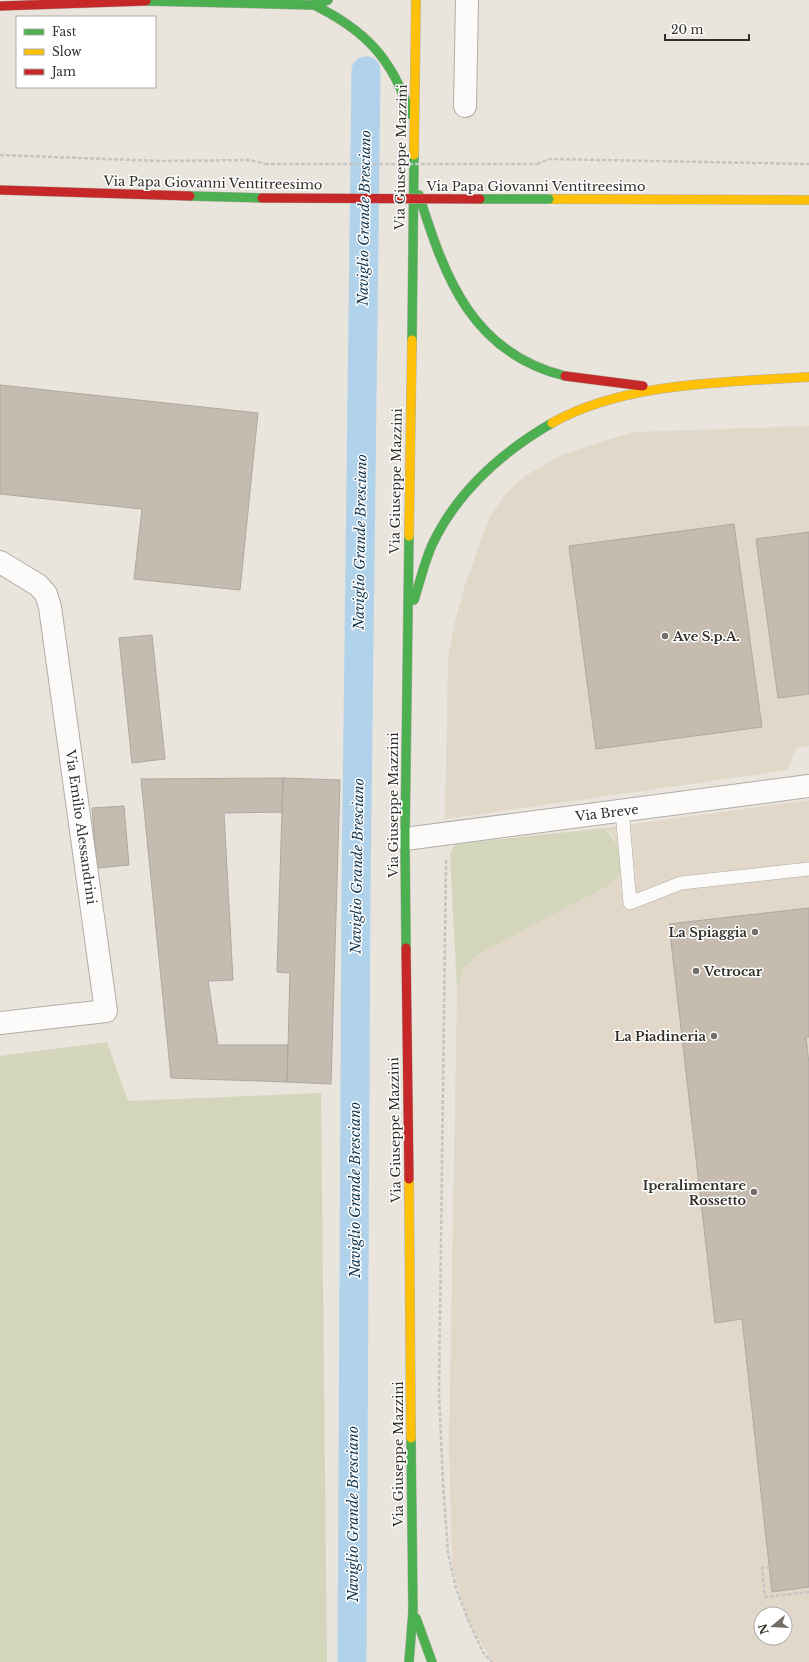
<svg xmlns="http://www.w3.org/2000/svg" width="809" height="1662" viewBox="0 0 809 1662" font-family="'Libre Baskerville',serif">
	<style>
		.built { fill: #e2d8c9; fill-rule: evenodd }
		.green { fill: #d4d6bc }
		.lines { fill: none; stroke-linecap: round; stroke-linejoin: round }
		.canal { stroke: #b1d2eb; stroke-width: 29 }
		.building { fill: #c5bcaf; stroke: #aca8a2 }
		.lane-casing { stroke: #b1ada7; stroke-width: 14 }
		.street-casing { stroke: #b1ada7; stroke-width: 24 }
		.fast-casing { stroke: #b1ada7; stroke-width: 10 }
		.slow-casing { stroke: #b1ada7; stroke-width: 10 }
		.jam-casing { stroke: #b1ada7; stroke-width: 10 }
		.path { stroke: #c6c5c3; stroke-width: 2.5; stroke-dasharray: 4 2; stroke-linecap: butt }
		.lane { stroke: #fcfbfa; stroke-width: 13 }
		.street { stroke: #fcfbfa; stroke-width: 22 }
		.fast { stroke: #4caf50; stroke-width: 9 }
		.slow { stroke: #ffc107; stroke-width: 9 }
		.jam { stroke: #c62828; stroke-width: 9 }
		.fast-bridge-casing { stroke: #b1ada7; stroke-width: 10; stroke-linecap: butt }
		.jam-bridge-casing { stroke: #b1ada7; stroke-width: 10; stroke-linecap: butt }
		.path-bridge { stroke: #c6c5c3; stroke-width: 2.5; stroke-dasharray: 4 2; stroke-linecap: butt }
		.fast-bridge { stroke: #4caf50; stroke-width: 9 }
		.jam-bridge { stroke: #c62828; stroke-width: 9 }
		.poi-dot { fill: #736e68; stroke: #fff; stroke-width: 1.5 }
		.labels { text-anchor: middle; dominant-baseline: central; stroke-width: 3; stroke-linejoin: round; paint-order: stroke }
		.street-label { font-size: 13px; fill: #332f2a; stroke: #fff }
		.poi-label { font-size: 13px; font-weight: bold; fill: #332f2a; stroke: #fff; text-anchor: end }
		.water-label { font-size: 14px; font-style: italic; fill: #123751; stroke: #fff }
	</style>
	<rect width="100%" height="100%" fill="#e9e4dc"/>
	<path class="built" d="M809 426V746L796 748 788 770 445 819 448 658 455 621 464 588 488 521 503 497 525 476 559 456 603 441 635 432Z
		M809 800V1662H493L467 1620 452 1564 449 1446 457 991 463 969 479 954 608 885 621 872 614 837 604 828ZM761 1614H785V1638H761Z"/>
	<path class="green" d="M604 828C619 843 619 852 621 872L609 885 479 954 463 969 457 991 450 853 456 844Z
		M107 1042 128 1101 321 1093 327 1662H0V1056Z"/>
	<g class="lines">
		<path class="canal" d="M352 1662 356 890 366 71"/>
	</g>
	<path class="building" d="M0 385 258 413 240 590 134 579 142 509 0 494Z
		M734 524 762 727 596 749 569 546Z
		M809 532V694L778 698 756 539Z
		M152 635 165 759 132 763 119 638Z
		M283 778 340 780 331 1084 287 1082 290 973 277 972Z
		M283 778 282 812 224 813 233 980 208 981 218 1045H288L287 1082 171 1078 141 779Z
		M124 806 129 865 97 868 92 808Z
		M809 908V1037H806L809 1064V1587L772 1592 742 1319 715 1323 669 924Z"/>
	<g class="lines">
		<defs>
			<path id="lane" d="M622 811 630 903 681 883 809 869"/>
			<path id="street" d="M465 106 467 0
				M0 562 38 585 46 594 50 607 106 1011 0 1023
				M405 839 809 786"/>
			<path id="fast" d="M146 1 314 5 328 0
				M314 5C365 30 393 59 410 114
				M419 195C445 278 472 353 565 376
				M190 196 262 198
				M412 340 414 155
				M414 600C420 582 424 563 432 545 457 492 502 452 552 423
				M406 948 405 839 409 536
				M416 1618 432 1662
				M409 1662 413 1611 411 1438"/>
			<path id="slow" d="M414 155 416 0
				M549 199 809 200
				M552 423C624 382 728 382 809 377
				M409 536 412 340
				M409 1179 411 1438"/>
			<path id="jam" d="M0 6 146 1
				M0 190 190 196
				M565 376 643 386
				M406 948 409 1179"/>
		</defs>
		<use href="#lane" class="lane-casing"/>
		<use href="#street" class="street-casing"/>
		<use href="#fast" class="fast-casing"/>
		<use href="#slow" class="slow-casing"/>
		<use href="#jam" class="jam-casing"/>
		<path class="path" d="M0 155 161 161 250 160 265 164
			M537 164 550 159 809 164
			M446 860 439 1393 443 1483 448 1553 456 1588 469 1622 483 1652 492 1662
			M770 1567 762 1568 765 1597 809 1592"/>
		<use href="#lane" class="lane"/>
		<use href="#street" class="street"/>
		<use href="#fast" class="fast"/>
		<use href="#slow" class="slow"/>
		<use href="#jam" class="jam"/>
		<defs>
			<path id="fast-bridge" d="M480 199H549"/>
			<path id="jam-bridge" d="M262 198 480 199"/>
		</defs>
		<use href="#fast-bridge" class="fast-bridge-casing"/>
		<use href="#jam-bridge" class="jam-bridge-casing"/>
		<path class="path-bridge" d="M265 164H537"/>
		<use href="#fast-bridge" class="fast-bridge"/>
		<use href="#jam-bridge" class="jam-bridge"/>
	</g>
	<g class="poi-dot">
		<circle cx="665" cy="636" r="4"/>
		<circle cx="755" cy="932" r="4"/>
		<circle cx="696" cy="971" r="4"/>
		<circle cx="714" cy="1036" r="4"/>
		<circle cx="754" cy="1192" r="4"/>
	</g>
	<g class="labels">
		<g class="street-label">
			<text transform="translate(401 157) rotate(-89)">Via Giuseppe Mazzini</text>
			<text transform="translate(213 183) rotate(1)">Via Papa Giovanni Ventitreesimo</text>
			<text x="536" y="186">Via Papa Giovanni Ventitreesimo</text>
			<text transform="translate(396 481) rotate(-89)">Via Giuseppe Mazzini</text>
			<text transform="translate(393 805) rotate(-90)">Via Giuseppe Mazzini</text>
			<text transform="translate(607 813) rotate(-7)">Via Breve</text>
			<text transform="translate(81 827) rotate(82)">Via Emilio Alessandrini</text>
			<text transform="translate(395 1130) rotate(-91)">Via Giuseppe Mazzini</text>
			<text transform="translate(398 1454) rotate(-90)">Via Giuseppe Mazzini</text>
		</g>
		<g class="poi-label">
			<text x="673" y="636" text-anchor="start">Ave S.p.A.</text>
			<text x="747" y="932">La Spiaggia</text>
			<text x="704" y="971" text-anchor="start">Vetrocar</text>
			<text x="706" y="1036">La Piadineria</text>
			<text x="746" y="1185">Iperalimentare<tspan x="746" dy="15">Rossetto</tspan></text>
		</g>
		<g class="water-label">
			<text transform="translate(364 218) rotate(-89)">Naviglio Grande Bresciano</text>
			<text transform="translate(360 542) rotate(-89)">Naviglio Grande Bresciano</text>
			<text transform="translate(357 866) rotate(-89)">Naviglio Grande Bresciano</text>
			<text transform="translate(355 1190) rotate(-90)">Naviglio Grande Bresciano</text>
			<text transform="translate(353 1514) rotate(-90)">Naviglio Grande Bresciano</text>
		</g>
	</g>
	<rect x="16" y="16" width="140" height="72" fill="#ffffff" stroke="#adacaa"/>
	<rect x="24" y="29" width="20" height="6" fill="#4caf50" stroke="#adacaa"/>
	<text x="52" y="36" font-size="12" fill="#332f2a">Fast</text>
	<rect x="24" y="49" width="20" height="6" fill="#ffc107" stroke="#adacaa"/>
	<text x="52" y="56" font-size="12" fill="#332f2a">Slow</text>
	<rect x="24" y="69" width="20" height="6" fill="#c62828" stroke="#adacaa"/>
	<text x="52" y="76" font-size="12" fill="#332f2a">Jam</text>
	<g transform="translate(773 1626) rotate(252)"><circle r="19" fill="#ffffff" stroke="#adacaa"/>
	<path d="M0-3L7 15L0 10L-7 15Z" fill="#736e68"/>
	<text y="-6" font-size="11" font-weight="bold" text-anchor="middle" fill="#332f2a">N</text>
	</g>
	<path d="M665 34v6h84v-6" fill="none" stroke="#332f2a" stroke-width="2"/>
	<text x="671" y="34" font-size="12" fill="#332f2a" stroke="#ffffff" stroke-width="3" paint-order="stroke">20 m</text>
</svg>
